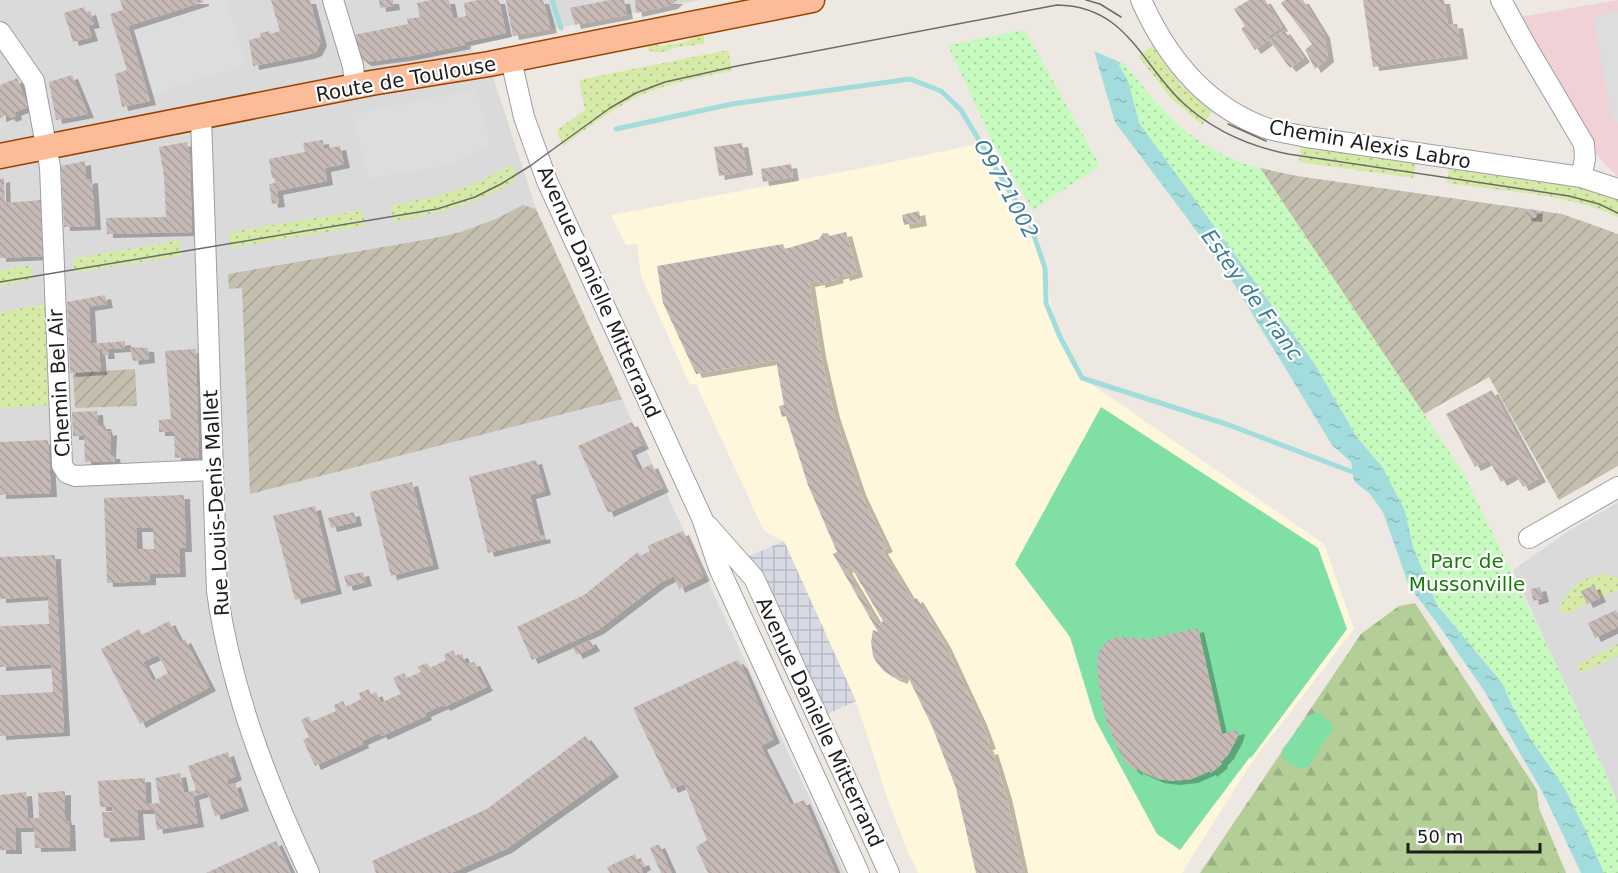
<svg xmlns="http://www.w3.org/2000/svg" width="1618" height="873" viewBox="0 0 1618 873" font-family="'DejaVu Sans',sans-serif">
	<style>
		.residential { fill: #dbdada }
		.commercial { fill: #f0d1d6 }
		.education { fill: #fff7db }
		.construction { fill: url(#construction-furrows) }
		.grass { fill: url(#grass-dots) }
		.forest { fill: url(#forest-firs) }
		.park { fill: url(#park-dots) }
		.pitch { fill: #7fdfa5 }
		.parking { fill: #ddd }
		.plaza { fill: url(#plaza-grid) }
		.water { fill: url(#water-ripples) }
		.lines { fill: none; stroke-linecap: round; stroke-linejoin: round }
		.stream { stroke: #a2dcdd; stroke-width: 5 }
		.building { fill: url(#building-back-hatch); fill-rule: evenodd; filter: url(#shadow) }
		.minor-casing { stroke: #9e9e9e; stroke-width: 22 }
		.major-casing { stroke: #964400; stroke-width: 27 }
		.minor { stroke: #fff; stroke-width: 20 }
		.major { stroke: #fdbc99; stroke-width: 24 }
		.tram { stroke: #6b6b6b; stroke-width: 1.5 }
		.labels { text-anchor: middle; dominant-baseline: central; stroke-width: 4.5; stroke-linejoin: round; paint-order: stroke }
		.street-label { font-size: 20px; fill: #1d1d1d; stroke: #fff }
		.park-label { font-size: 20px; fill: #197c0a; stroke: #fff }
		.water-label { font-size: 21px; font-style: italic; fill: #407e96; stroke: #fff }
	</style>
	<defs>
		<pattern id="construction-furrows" width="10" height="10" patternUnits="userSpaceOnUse" patternTransform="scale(1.5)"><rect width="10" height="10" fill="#c3beae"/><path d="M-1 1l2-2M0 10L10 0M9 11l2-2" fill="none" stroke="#a7a395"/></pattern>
		<pattern id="grass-dots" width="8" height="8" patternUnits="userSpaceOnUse" patternTransform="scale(1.5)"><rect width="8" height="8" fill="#d6eaa7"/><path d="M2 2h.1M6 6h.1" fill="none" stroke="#b7c88f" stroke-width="1.8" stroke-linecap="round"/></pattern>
		<pattern id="forest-firs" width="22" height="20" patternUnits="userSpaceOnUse" patternTransform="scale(1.5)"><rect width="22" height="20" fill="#b3ce97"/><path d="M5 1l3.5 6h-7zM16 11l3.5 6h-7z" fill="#9ab082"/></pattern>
		<pattern id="park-dots" width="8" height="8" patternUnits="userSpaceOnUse" patternTransform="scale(1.5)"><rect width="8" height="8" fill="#c6fabe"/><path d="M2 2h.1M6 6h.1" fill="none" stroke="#aad6a3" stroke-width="1.8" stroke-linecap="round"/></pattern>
		<pattern id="plaza-grid" width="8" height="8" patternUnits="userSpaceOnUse" patternTransform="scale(1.5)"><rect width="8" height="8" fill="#d7dae4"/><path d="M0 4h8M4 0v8" fill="none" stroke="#b8bbc3"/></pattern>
		<pattern id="water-ripples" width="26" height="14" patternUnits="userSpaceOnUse" patternTransform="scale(1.5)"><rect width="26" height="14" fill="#a2dcdd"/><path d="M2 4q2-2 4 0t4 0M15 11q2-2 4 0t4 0" fill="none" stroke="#8bbcbd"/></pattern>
		<pattern id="building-back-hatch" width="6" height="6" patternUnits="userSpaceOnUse" patternTransform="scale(1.5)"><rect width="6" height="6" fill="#c6b9b6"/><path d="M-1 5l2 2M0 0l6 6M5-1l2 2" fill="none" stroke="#aa9f9c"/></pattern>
		<filter id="shadow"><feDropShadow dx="6" dy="4" stdDeviation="0" flood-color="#0004"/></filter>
	</defs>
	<rect width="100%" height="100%" fill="#eee8e3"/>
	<path class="residential" d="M0 0H700L466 46 489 64 536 209 622 399 845 873H0Z
		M1618 502V802L1513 570 1567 532Z"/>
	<path class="commercial" d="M1618 0V177L1582 139 1519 17Z"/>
	<path class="education" d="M992 141 1042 259 1054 322 1082 378 1324 544 1354 629 1251 763 1182 873H918L906 847 888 800 856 701 784 542 764 531 696 384 690 385 641 276 637 244 626 245 611 215 873 166Z"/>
	<path class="construction" d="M1260 168 1297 176 1562 214 1618 234V466L1559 500 1489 377 1424 414Z
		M523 205 536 209 622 399 250 494 242 288 229 289 228 274 435 238 461 232 496 219Z
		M135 369 137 406 75 408 73 373Z"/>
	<path class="grass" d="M700 35H704V44L672 48 671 50C662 52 656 54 648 50V44L664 46 689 41 690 36Z
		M1152 46 1181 85 1212 112 1202 125 1170 97 1138 56Z
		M728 50 732 71C700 77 667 83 637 97 611 110 587 128 563 146L557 130 585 110 579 80Z
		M1301 146 1416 163 1413 178 1299 162Z
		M512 164 518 179C479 204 437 214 393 222L390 205C434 198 474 188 512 164Z
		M1449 168C1506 176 1565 179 1618 199V217C1569 194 1501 191 1447 183Z
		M363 210 365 226 230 248V232Z
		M180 240 181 256 74 273V258Z
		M31 265 32 280 0 286V270Z
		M46 304 50 405 0 408V312Z
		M1603 574 1618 578V590L1600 598 1594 586 1581 591 1587 604 1567 614 1561 612 1559 610C1568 587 1579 579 1603 574Z
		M1618 644V656L1580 674 1577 665Z"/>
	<path class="forest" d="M1415 603 1537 790 1539 808 1566 873H1200L1361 634 1399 606Z"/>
	<path class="park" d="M1025 30 1100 166 1033 210 992 141 948 45Z
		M1117 61 1125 64C1137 79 1148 94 1161 108 1186 136 1224 159 1260 168L1464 474 1571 695 1618 802V873H1604L1585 829 1564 787 1531 740 1513 708 1502 683 1437 605 1413 547 1405 511 1383 468 1356 436 1314 363 1139 123 1128 81Z"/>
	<path class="pitch" d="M1101 407 1318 548 1347 629 1251 758 1250 757 1180 850 1157 834 1095 719 1070 637 1015 564Z
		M1317 712 1332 723V730L1308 767 1300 769 1283 759 1282 750 1308 716Z"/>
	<path class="parking" d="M203 0H227L246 65 149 96 128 26 203 2Z
		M1618 12V124L1611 114 1593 16Z
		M476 89 490 139 487 147 451 165 369 179 352 114Z"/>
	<path class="plaza" d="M784 541 856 701 823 716 747 557Z"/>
	<path class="water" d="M1094 51 1117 61 1128 81 1139 123 1314 363 1356 436 1383 468 1405 511 1413 547 1437 605 1502 683 1513 708 1531 740 1564 787 1585 829 1604 873H1581L1545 797 1485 692 1440 627 1409 586 1383 512 1370 494 1354 481 1351 462 1332 445 1231 279 1187 218 1115 122Z"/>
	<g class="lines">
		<path class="stream" d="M552 0 561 28
			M616 129 732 104 910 79 941 91 961 110 1031 227 1045 268 1046 303 1060 337 1082 378 1229 425 1358 474"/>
	</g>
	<path class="building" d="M120 0H203V2L128 26 150 101 122 107 115 74 127 70 110 14 123 10Z
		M271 0H310L321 42 316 52 308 55 253 66 249 40 261 37 260 33 269 31 270 34 280 31Z
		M379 0H393L394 6 380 8Z
		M431 0H449L453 19 466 16 464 3 479 0H499L506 33 465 42V45L411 56 366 62 361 59 354 35 408 24 407 19 420 17 417 3Z
		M506 0H543L551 29 513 36Z
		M610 0H624L627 15 575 25 570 8Z
		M635 0H677L672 5 636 13Z
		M1249 0H1265L1282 27 1267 37 1269 40 1255 50 1241 29 1245 26 1234 9Z
		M1285 0H1303L1324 34 1328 58 1315 69 1305 50 1312 44 1281 3Z
		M1363 0H1444L1448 25 1457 24 1462 55 1373 67Z
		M84 7 86 12 90 11 94 24 88 25 92 37 73 42 64 13Z
		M1284 30 1304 58 1290 68 1269 40Z
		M72 75 88 114 56 120 49 82Z
		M17 78 28 107 15 112 16 116 10 118 8 115 0 118V85Z
		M323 140 324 149 340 146 344 164 325 168 327 181 277 191 279 203 272 204 269 184 275 183 274 178H272L269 159 305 152 303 143Z
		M187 142 190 159 192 232 107 234 106 218 166 217 164 176 159 147Z
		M742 143 747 171 719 176 714 147Z
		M85 161 86 180 92 179 95 226 64 227 61 166Z
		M791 164 793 177 763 182 761 169Z
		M4 178 5 203 41 200 44 256 0 258V179Z
		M1526 209 1537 210 1536 218 1525 217Z
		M919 211 921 222 904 225 902 215Z
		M846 232 857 273 844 277 843 274 837 276 838 279 819 284V281L809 283 820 353 834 414 860 491 887 548 882 550 912 600 917 598 945 644 981 721 990 745 987 746 989 751 992 750 1006 795 1023 873H976L956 788 932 726 906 673 903 675 902 680 894 677 885 672 877 663 873 656 871 642 873 630 878 632 833 554 837 552 808 485 786 416 782 417 779 406 784 405 776 360 696 374 663 303 657 266 783 244 785 249 819 239 823 233H827L830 236ZM851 567 883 621 879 625 846 569Z
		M105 295 107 304 89 307 91 344 125 341V348L108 349 109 355H102V349H99L101 371 70 373 67 302Z
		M130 347 148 348 149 359 133 361Z
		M196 349 199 457 175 458 174 432H159V420L171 419 165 351Z
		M1492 390 1540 478 1523 487 1515 474 1501 482 1489 460 1475 467 1446 414Z
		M97 411 98 425H105L107 432 111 431 110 455H114L115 461 85 462 84 436H73L72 412Z
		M632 422 643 445 630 451 639 470 652 464 663 488 608 513 578 446Z
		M48 440 51 493 0 495V442Z
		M536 460 545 491 530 495 540 536 544 535 545 539 488 553 469 477Z
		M412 482 433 565 391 576 370 492Z
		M184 495 186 548H179L180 573 150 574V581L107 583 104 498ZM136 528H153L154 549H137Z
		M315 506 336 590 295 600 273 516Z
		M354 512 356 522 331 528 328 518Z
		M683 531 704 577 679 589 674 576 660 583 598 630 532 660 517 627 584 595 638 552 640 556 650 551 647 546Z
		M55 555 64 732 0 736V695L53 692 51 664 0 667V626L49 624 48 596 0 599V557Z
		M363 572 366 582 347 587 344 576Z
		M1594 585 1600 598 1587 604 1581 591Z
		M1540 587 1543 598 1533 601 1531 589Z
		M1616 610 1618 614V627L1595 638 1588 623Z
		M169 621 180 642 185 639 210 687 140 724 101 649 139 629 142 635ZM158 655 168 673 153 681 143 662Z
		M1198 628 1222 734 1239 730 1237 738 1228 755 1221 762 1222 764 1211 773 1210 771 1192 779 1173 781 1158 779 1136 769 1137 772 1122 759 1124 758 1118 749 1107 723 1100 692 1097 665 1100 649 1109 640 1118 637 1150 639Z
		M590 640 594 647 577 655 573 648Z
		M453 650 456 656 462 654 466 664 474 662 487 687 444 707 443 705 425 713 426 716 382 736 380 733 362 741 363 744 315 766 303 740 309 737 301 720 309 716 311 722 336 711 334 705 343 701 346 707 361 699 359 693 369 689 371 695 376 692 381 703 391 698 401 694 393 678 404 673 407 678 421 672 417 667 427 663 430 668 446 660 444 655Z
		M737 660 742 666 774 739 761 746 791 805 804 800 836 873H708L696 847 707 840 684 784 672 789 633 708Z
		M585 736 613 773 506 849 451 873H376L372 861 487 809Z
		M228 752 236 776 227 780 228 785 235 783 243 807 215 816 207 792 193 796 198 823 157 830 154 810H137L139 836 104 838 102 812H112V807H100L98 781 145 778 146 804 160 803 155 778 180 773 184 793 196 790 188 766Z
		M65 791V817L66 821H69L70 847 35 848 34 827 25 828H15L16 850H0V795L26 792 28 819 39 818 38 793Z
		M276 841 291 873H206Z
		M659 844 672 873H661L650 848Z
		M635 854 638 863 643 861 645 866 641 868 643 873H610L607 867Z"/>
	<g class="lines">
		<defs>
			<path id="minor" d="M333 0 353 66 355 86
				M1141 0C1167 58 1205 106 1266 128 1279 132 1294 134 1307 137L1581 177 1618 189
				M1501 0 1522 39 1584 144 1585 159 1581 177
				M0 32 34 81 50 167 62 465 67 473 75 476 212 470
				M511 60 524 117 547 181 702 518 719 568 859 873
				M201 117 217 591C231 690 267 783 309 873
				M707 525 754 578 889 873
				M1529 538 1618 487"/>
			<path id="major" d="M0 156 371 83 489 64 812 0"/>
		</defs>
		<use href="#minor" class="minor-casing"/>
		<use href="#major" class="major-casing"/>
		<use href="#minor" class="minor"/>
		<use href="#major" class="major"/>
		<path class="tram" d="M1086 0 1100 4 1121 17
			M1228 124 1266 141
			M0 282 437 209 475 197 501 184 530 166 610 108 636 93 665 82 737 66 1057 5C1126 6 1140 62 1182 102 1212 130 1248 146 1288 154L1569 196 1599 204 1618 213"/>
	</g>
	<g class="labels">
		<g class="street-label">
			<text transform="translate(406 79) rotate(-10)">Route de Toulouse</text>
			<text transform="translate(1370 144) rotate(10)">Chemin Alexis Labro</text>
			<text transform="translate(599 292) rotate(66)">Avenue Danielle Mitterrand</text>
			<text transform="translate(59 383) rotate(-93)">Chemin Bel Air</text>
			<text transform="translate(216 503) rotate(-93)">Rue Louis-Denis Mallet</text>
			<text transform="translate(820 722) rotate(65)">Avenue Danielle Mitterrand</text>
		</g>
		<g class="park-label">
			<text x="1467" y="561">Parc de<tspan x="1467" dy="23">Mussonville</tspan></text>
		</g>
		<g class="water-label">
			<text transform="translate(1006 189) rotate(61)">O9721002</text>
			<text transform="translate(1252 295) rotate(54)">Estey de Franc</text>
		</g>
	</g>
	<path d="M1408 843v9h132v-9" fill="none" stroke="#1d1d1d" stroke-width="3"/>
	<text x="1417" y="843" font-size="18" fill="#1d1d1d" stroke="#ffffff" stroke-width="4.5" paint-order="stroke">50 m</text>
</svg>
